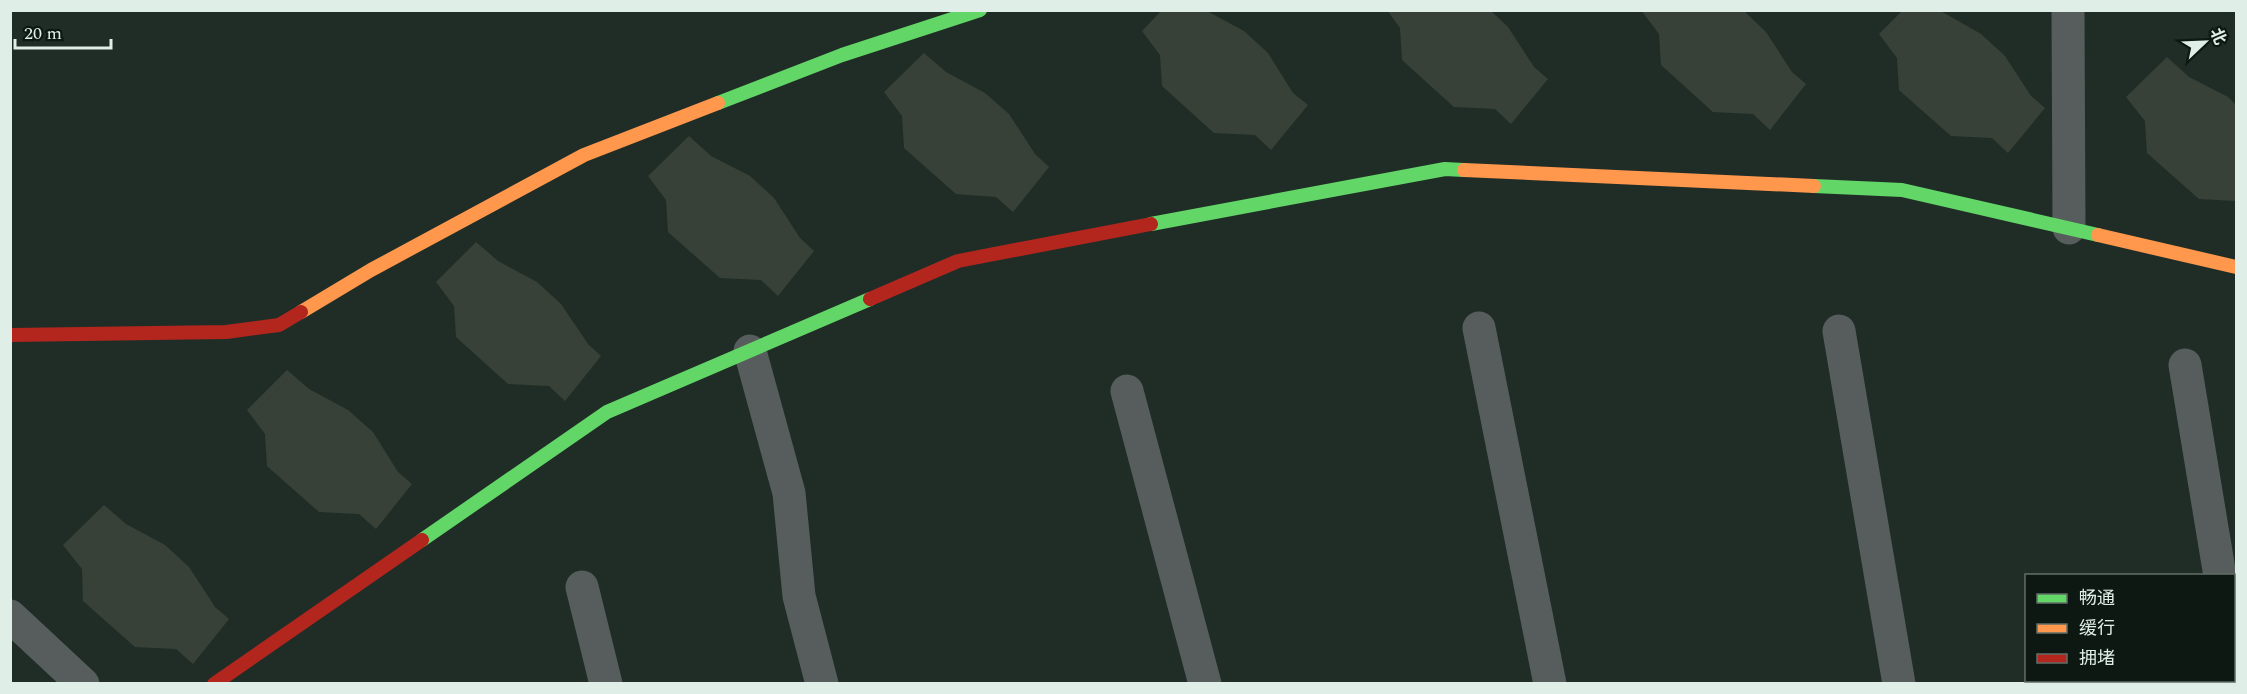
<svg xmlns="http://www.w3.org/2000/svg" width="2247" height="694" viewBox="0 0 2247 694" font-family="Spectral,'Noto Sans SC',serif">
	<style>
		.building { fill: #384137 }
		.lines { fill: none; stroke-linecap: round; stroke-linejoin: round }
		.street { stroke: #575d5c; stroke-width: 33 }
		.fast { stroke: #63d668; stroke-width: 14 }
		.slow { stroke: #ff974d; stroke-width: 14 }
		.jam { stroke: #b3261e; stroke-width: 14 }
	</style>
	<rect width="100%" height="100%" fill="#202d27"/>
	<path class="building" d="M1162 10H1205L1244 31 1268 53 1293 93 1308 105 1271 150 1255 135 1214 133 1162 86 1160 55 1142 31Z
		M1387 10H1490L1508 27 1534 67 1548 79 1511 124 1495 109 1454 107 1402 60 1400 28Z
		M1641 10H1743L1766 32 1792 72 1806 84 1770 130 1753 114 1713 112 1661 65 1659 34Z
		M1903 10H1939L1981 34 2005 56 2031 96 2045 108 2008 153 1992 138 1951 136 1899 90 1897 58 1879 34Z
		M924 53 946 72 985 93 1009 114 1035 154 1049 167 1013 212 996 197 956 194 904 148 902 116 884 92Z
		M2167 57 2189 77 2228 97 2236 105V201L2199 199 2147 153 2145 121 2126 97Z
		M689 136 711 156 750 176 774 198 800 238 814 251 778 296 761 280 720 278 668 232 666 200 648 176Z
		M476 242 498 261 537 282 561 304 588 344 601 356 565 401 549 386 508 384 456 337 454 306 436 282Z
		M287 370 309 389 348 410 373 432 398 472 412 484 376 529 359 514 319 512 267 466 265 434 247 410Z
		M104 505 126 524 165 545 189 567 215 607 229 619 193 664 176 649 135 647 83 601 82 569 63 545Z"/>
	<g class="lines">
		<path class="street" d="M2068 10 2069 228
			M1479 328 1550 684
			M1839 331 1899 684
			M750 351 789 493 799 596 822 684
			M2185 365 2220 576
			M1127 391 1205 684
			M582 587 606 684
			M10 616 83 684
			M2234 655 2236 673"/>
		<path class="fast" d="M718 103 842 55 980 10
			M1814 186 1902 190 2098 235
			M1151 224 1445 169 1464 170
			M422 540 607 412 870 299"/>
		<path class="slow" d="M1464 170 1814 186
			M2098 235 2236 267
			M301 312 371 270 584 155 718 103"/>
		<path class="jam" d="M870 299 958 261 1151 224
			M10 335 226 332 279 325 301 312
			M214 684 422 540"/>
	</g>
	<rect width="2247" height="694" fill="none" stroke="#dfeee6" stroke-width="24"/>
	<rect x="2025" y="574" width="210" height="108" fill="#0d1813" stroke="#616e67" stroke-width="1.5"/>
	<rect x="2037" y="594" width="30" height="9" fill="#63d668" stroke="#616e67" stroke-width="1.5"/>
	<text x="2079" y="604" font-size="18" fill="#dfeee6">畅通</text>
	<rect x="2037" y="624" width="30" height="9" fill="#ff974d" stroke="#616e67" stroke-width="1.5"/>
	<text x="2079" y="634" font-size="18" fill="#dfeee6">缓行</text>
	<rect x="2037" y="654" width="30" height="9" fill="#b3261e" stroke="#616e67" stroke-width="1.5"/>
	<text x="2079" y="664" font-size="18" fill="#dfeee6">拥堵</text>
	<g transform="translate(2205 42) rotate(67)" stroke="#0d1813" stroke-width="4.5" paint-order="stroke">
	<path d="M0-4.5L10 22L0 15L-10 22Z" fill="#dfeee6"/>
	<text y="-9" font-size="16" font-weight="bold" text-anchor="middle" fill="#dfeee6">北</text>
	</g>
	<path d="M15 39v9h96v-9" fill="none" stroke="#dfeee6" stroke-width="3"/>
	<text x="24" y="39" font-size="18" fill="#dfeee6" stroke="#0d1813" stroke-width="4.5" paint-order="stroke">20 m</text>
</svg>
